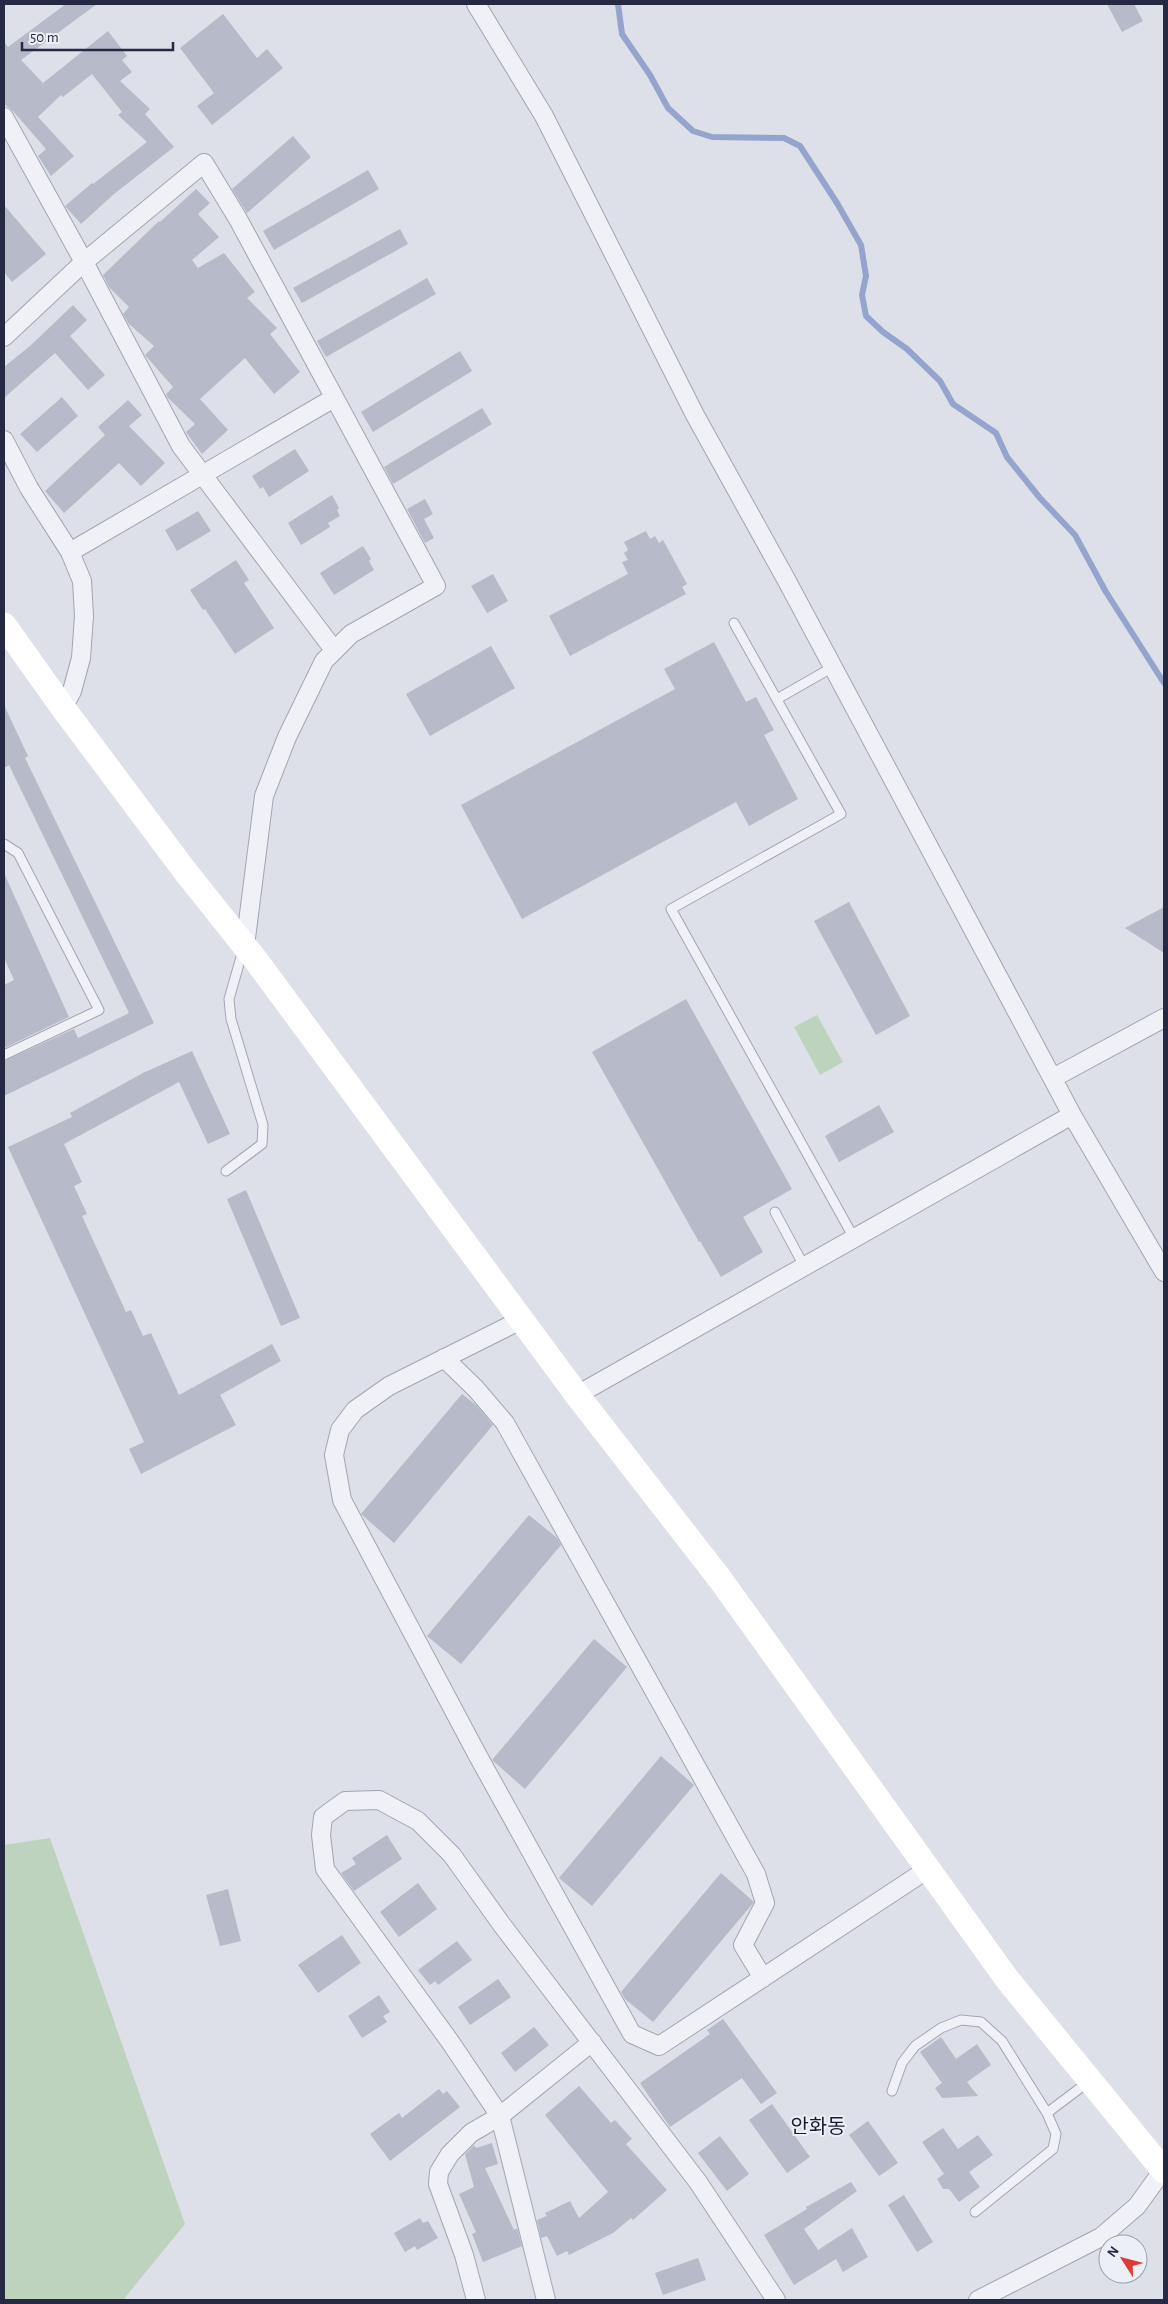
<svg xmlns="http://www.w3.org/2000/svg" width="1168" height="2304" viewBox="0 0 1168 2304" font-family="'Alegreya Sans','Noto Sans KR',sans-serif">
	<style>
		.green { fill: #bed3bd }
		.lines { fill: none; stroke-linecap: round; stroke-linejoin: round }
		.stream { stroke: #94a4cd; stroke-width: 6 }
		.building { fill: #b7bac9 }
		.lane-casing { stroke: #a2a5b3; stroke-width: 11 }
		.street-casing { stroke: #a2a5b3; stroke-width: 20 }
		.lane { stroke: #f0f1f6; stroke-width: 9 }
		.street { stroke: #f0f1f6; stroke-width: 18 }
		.secondary { stroke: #fff; stroke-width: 25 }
		.labels { text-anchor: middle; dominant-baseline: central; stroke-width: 4; stroke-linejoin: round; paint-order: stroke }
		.quarter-label { font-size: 20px; fill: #171b31; stroke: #edeff6 }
	</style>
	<rect width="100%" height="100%" fill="#dddfe9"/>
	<path class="green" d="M817 1015 843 1062 820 1075 794 1027Z
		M50 1838 185 2224 123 2300H4V1845Z"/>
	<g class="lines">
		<path class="stream" d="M618 4 622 34 650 75 668 108 693 131 712 137 784 138 800 146 837 203 861 245 866 276 862 295 866 316 883 332 907 349 940 381 953 404 996 433 1007 457 1040 498 1075 535 1106 592 1164 683"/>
	</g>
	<path class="building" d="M66 4H97L21 60 43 83 108 31 127 56 122 60 132 72 120 81 150 109 145 114 174 147 114 194 81 224 65 206 92 183 93 184 147 142 118 115 122 112 92 74 63 97 61 95 38 117 74 156 51 176 38 156 46 149 13 111 4 104V42L8 47Z
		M1107 4H1134L1143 21 1122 32Z
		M223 14 257 58 267 49 283 68 212 125 197 106 214 93 180 48Z
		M293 136 311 157 247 213 232 189Z
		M368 170 379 189 274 250 263 231Z
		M196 189 210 203 198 214 219 237 192 260 198 268 224 253 255 292 247 298 277 328 270 334 300 372 274 394 245 358 200 399 228 430 202 454 186 432 195 424 167 397 166 394 173 387 145 355 154 346 129 324 123 314 129 307 109 287 103 275 159 221 160 222Z
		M4 205 46 254 12 282 4 272Z
		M400 229 408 244 302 303 293 288Z
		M427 278 436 294 326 357 317 341Z
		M73 305 87 320 70 336 105 375 88 390 55 353 4 398V367L30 346Z
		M460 351 472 371 373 432 361 412Z
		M62 397 78 416 37 452 20 434Z
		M128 400 142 415 129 426 165 463 141 486 119 463 64 513 45 491 105 435 98 427Z
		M482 408 492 424 393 484 384 467Z
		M295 449 309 471 269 497 263 487 260 489 252 476Z
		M332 495 339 508 337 510 340 516 328 523 330 527 301 545 288 523Z
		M425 499 433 514 424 519 434 538 425 543 407 509Z
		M198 511 211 531 177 551 165 530Z
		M646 531 650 539 655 536 659 543 663 540 687 584 682 587 686 594 570 656 549 616 628 574 622 562 628 560 624 553 628 550 624 542Z
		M363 546 371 559 369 561 374 570 334 595 320 573Z
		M236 560 249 580 244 583 274 628 235 654 205 609 203 610 190 590Z
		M493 574 508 601 487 613 471 586Z
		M714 642 746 702 756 697 774 730 764 735 798 799 749 826 736 802 522 919 461 805 675 689 664 669Z
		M491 646 515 688 430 736 406 694Z
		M4 705 28 756 25 758 154 1023 4 1096V1061L74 1029 78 1038 129 1013 9 765 4 768Z
		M4 873 69 1017 4 1048V985L14 980 4 958Z
		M849 902 910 1016 876 1035 814 921Z
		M1164 907V953L1125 928Z
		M686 999 792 1189 743 1217 763 1252 721 1277 700 1241 699 1242 592 1052Z
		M192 1051 230 1134 208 1144 179 1082 64 1144 82 1182 74 1186 87 1214 82 1216 126 1312 131 1310 143 1336 151 1333 179 1395 272 1344 281 1361 220 1395 236 1425 141 1474 129 1449 144 1442 8 1147 72 1117 70 1113 143 1073Z
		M879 1105 894 1132 839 1162 825 1136Z
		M246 1190 300 1318 281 1326 227 1199Z
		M462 1394 476 1405 493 1425 394 1543 361 1514Z
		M529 1515 557 1538 561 1545 461 1664 427 1636Z
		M594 1639 627 1667 525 1789 492 1760Z
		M661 1756 694 1785 592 1906 559 1878Z
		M387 1835 402 1859 354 1891 341 1873 356 1864 352 1858Z
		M721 1873 754 1902 653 2022 625 1999 621 1992Z
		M418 1883 437 1909 399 1937 380 1912Z
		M228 1889 241 1941 220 1946 206 1895Z
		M342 1935 361 1963 318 1993 298 1965Z
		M457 1941 472 1960 438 1985 435 1981 430 1985 418 1970Z
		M498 1979 511 1997 470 2025 458 2007Z
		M379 1995 390 2012 383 2016 387 2022 362 2038 348 2016Z
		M723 2019 777 2093 761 2104 742 2078 670 2127 640 2083 710 2034 707 2030Z
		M534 2027 549 2045 515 2072 501 2053Z
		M941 2037 956 2059 977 2044 991 2065 967 2082 978 2096 942 2098 935 2088 942 2083 920 2052Z
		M579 2086 611 2123 615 2120 632 2139 626 2144 667 2190 633 2220 631 2218 613 2233 569 2255 567 2251 557 2256 547 2236 541 2238 537 2220 547 2216 545 2213 570 2201 579 2218 608 2192 545 2115Z
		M439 2089 443 2094 447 2091 460 2107 390 2161 370 2134 399 2113 402 2118Z
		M772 2104 810 2157 787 2173 749 2120Z
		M868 2121 898 2163 879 2176 849 2135Z
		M943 2128 958 2149 978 2135 993 2155 969 2172 980 2187 959 2202 949 2189H943L937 2179 944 2174 922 2142Z
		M720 2136 749 2174 727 2191 698 2153Z
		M492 2143 498 2164 485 2168 514 2230 517 2228 522 2246 483 2262 472 2234 476 2232 459 2194 474 2187 465 2154 474 2145 476 2148Z
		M851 2182 857 2191 804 2229 818 2250 852 2228 868 2257 843 2272 836 2259 794 2285 764 2235 807 2209 806 2207Z
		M904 2195 933 2242 917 2252 888 2205Z
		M420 2218 423 2223 428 2221 438 2238 417 2250 415 2246 405 2252 394 2233Z
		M698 2258 706 2280 663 2295 655 2273Z"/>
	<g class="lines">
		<defs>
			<path id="lane" d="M734 623 841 814 671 909 854 1238
				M777 699 833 667
				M4 844 18 853 99 1010 4 1055
				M226 1171 262 1144 263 1125 231 1019 229 999 243 950
				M775 1212 804 1266
				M892 2091 902 2063 915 2046 941 2028 961 2020 981 2022 1002 2041 1047 2113 1056 2134 1053 2149 975 2212
				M1047 2113 1088 2082"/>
			<path id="street" d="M476 4 544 116 695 415 787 581 1072 1115 1164 1272
				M4 117 84 262 181 446 334 650
				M4 337 84 262 204 163 238 219 436 586 351 634 324 661 287 737 264 796 245 946
				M4 440 29 488 70 552 82 581 84 616 81 658 72 691 63 708
				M70 552 334 398
				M1053 1078 1164 1018
				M521 1320 389 1386 355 1410 340 1430 334 1455 342 1500 478 1756 632 2034 659 2046 928 1869
				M444 1358 476 1389 505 1423 756 1874 765 1903 743 1945 763 1978
				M577 1395 1072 1115
				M476 2300 464 2255 438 2184 439 2172 450 2154 471 2133 500 2116 592 2042
				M546 2300 500 2116 451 2043 325 1869 321 1835 323 1817 345 1801 379 1800 418 1821 452 1855 502 1925 698 2182 776 2300
				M978 2300 1101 2237 1137 2206 1163 2170"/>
		</defs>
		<use href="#lane" class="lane-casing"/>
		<use href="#street" class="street-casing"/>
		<use href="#lane" class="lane"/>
		<use href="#street" class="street"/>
		<path class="secondary" d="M4 625 63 708 185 871 255 959 577 1395 720 1579 1007 1979 1164 2171"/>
	</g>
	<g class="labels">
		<g class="quarter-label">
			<text x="818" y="2127">안화동</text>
		</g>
	</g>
	<rect width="1168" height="2304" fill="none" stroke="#252941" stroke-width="10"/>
	<g transform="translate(1123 2259) rotate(306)"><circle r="24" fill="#edeff6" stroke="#9da0ae"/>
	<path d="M0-4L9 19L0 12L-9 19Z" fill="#db3d34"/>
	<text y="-8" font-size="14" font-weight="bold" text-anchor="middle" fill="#252941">N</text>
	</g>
	<path d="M22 42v8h151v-8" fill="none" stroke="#252941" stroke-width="2.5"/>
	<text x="30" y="42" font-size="15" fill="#252941" stroke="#edeff6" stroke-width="4" paint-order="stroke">50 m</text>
</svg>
